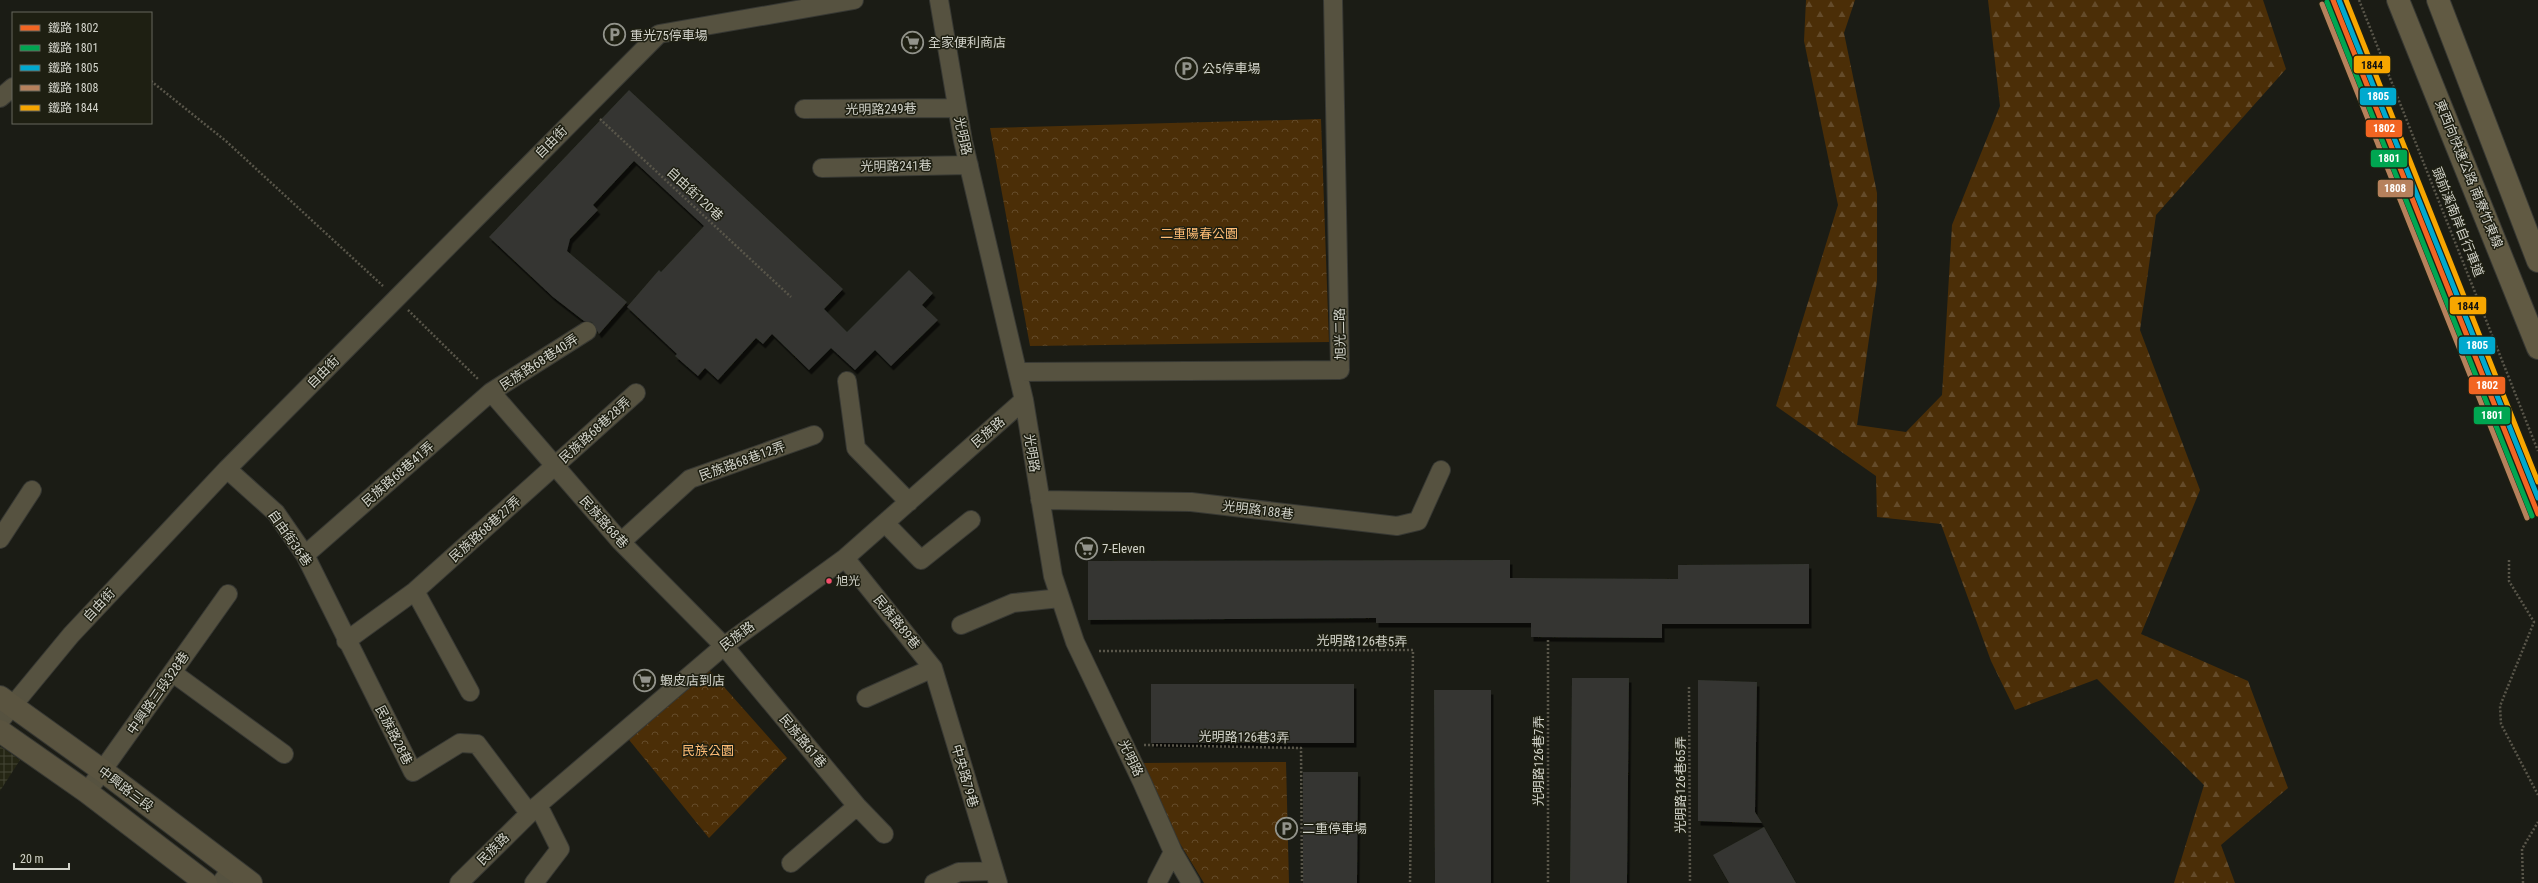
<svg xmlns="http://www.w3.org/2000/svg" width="2538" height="883" viewBox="0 0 2538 883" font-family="'Roboto Condensed','Noto Sans TC',sans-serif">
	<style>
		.industrial { fill: url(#industrial-grid) }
		.forest { fill: url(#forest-firs) }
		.park { fill: url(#park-crowns) }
		.building { fill: #343630; filter: url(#shadow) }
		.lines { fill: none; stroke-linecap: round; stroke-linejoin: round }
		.minor-casing { stroke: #373833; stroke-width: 20 }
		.major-casing { stroke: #373833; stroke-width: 24 }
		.highway-casing { stroke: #373833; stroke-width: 24 }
		.path { stroke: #59564a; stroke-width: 2.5; stroke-dasharray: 2 2; stroke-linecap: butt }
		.minor { stroke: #565240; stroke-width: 18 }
		.major { stroke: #5a5440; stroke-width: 22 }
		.highway { stroke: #615a43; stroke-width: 22 }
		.rail-1-casing { stroke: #1e1f12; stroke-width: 8 }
		.rail-2-casing { stroke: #1e1f12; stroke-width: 8 }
		.rail-3-casing { stroke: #1e1f12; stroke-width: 8 }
		.rail-4-casing { stroke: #1e1f12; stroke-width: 8 }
		.rail-5-casing { stroke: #1e1f12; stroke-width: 8 }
		.rail-1 { stroke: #f26522; stroke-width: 5 }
		.rail-2 { stroke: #00a651; stroke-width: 5 }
		.rail-3 { stroke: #00a9ce; stroke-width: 5 }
		.rail-4 { stroke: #b6815c; stroke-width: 5 }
		.rail-5 { stroke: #f7a600; stroke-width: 5 }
		.bus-dot { fill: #f44d6c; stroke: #1e1f12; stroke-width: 1.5 }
		.labels { text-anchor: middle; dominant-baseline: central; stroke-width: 3; stroke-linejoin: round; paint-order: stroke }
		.bus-label { font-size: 12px; fill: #d2d3ca; stroke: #1e1f12; text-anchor: start }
		.poi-label { font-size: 13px; fill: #d2d3ca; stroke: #1e1f12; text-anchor: start }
		.street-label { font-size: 13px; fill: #d2d3ca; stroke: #1e1f12 }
		.park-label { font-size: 13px; fill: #febc75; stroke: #1e1f12 }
		.line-badge { stroke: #1e1f12; stroke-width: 1.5 }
		.badge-label { font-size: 11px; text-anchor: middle; font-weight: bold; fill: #fff }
		.pale-badge-label { font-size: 11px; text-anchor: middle; font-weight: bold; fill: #111 }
	</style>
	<defs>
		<pattern id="industrial-grid" width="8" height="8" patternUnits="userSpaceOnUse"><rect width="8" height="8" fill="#252614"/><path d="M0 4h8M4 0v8" fill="none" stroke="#444535"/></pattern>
		<pattern id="forest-firs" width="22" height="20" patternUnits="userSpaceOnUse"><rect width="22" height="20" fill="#4b2e07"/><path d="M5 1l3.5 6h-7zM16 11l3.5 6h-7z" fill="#644b2a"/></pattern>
		<pattern id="park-crowns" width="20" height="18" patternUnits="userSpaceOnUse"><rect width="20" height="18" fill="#4b2e07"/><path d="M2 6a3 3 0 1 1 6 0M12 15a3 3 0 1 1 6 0" fill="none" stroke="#644b2a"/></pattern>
		<filter id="shadow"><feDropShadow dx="2.5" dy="4.5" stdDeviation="0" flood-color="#0009"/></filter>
	</defs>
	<rect width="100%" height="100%" fill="#1b1c15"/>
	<path class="industrial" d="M0 746 20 760 0 791Z"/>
	<path class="forest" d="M1806 0H1855L1844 33 1877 193V281L1857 425 1906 432 1942 395 1952 225 2000 106 1988 0H2263L2286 69 2156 215 2140 330 2200 490 2141 634 2248 681 2288 788 2221 845 2235 883H2174L2204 785 2097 679 2015 710 1991 661 1941 524 1877 517 1876 476 1776 406 1838 205 1804 41Z"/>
	<path class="park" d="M1321 119 1329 342 1030 346 990 128Z
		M701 661 787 758 709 838 621 730Z
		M1286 762 1289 883H1204L1179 842 1141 763Z"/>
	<path class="building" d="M629 90 843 289 824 309 847 332 909 270 933 293 922 305 938 320 891 366 875 350 855 370 831 348 809 370 772 334 763 344 756 338 718 380 705 368 698 376 675 356 677 354 627 307 659 270 661 272 704 226 634 161 593 205 598 210 570 239 567 251 627 302 599 334 592 322 584 321 553 297 489 237Z
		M1510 560V578L1678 579V565L1809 564V624H1662V638L1531 637V623H1376V618L1088 620V561Z
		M1572 678H1629L1627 883H1570Z
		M1698 680 1757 682 1755 812 1762 823 1698 821Z
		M1151 684H1354V743H1151Z
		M1434 690H1491V883H1435Z
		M1303 772H1358L1357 883H1303Z
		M1764 827 1796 883H1729L1713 855Z"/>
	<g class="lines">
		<defs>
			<path id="minor" d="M939 0 963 141 1024 400 1053 576 1075 642 1142 782 1173 852 1191 883
				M0 98 13 87
				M804 109 957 108
				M822 168 969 165
				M1018 372 1340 370 1333 0
				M847 381 856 448 909 502
				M491 392 621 542 724 646 857 806 884 834
				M227 469 276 513 305 555 413 772 460 743 477 744 529 813
				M1040 500 1191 502 1397 526 1418 521 1441 470
				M885 523 921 560 971 520
				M0 539 32 490
				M621 542 690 479 814 435
				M305 555 491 392 587 331
				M845 558 933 668 998 883
				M415 591 470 692
				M961 625 1013 603 1060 598
				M346 641 415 591 636 393
				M173 673 284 754
				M866 698 933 668
				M0 721 71 635 227 469 659 34 854 0
				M87 792 228 594
				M791 863 857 806
				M221 883 231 869
				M459 883 538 805 724 646 845 558 1024 400
				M534 883 560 849 538 805
				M934 883 959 872 993 871
				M1157 883 1173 852"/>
			<path id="major" d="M0 697 103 771 251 883
				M0 731 87 792 206 883"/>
			<path id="highway" d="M2398 0 2538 348
				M2438 0 2538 261"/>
		</defs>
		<use href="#minor" class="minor-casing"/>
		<use href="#major" class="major-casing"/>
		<use href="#highway" class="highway-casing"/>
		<path class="path" d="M2359 0 2538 451
			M151 81 227 142 383 286
			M600 119 791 297
			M408 310 479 380
			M2509 560V581L2534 622 2500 706 2501 724 2538 795
			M1548 640V883
			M1099 651 1413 650 1410 883
			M1689 687 1690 883
			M1144 745 1301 748 1302 883
			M2523 883 2522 849 2538 822"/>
		<use href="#minor" class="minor"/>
		<use href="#major" class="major"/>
		<use href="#highway" class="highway"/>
		<defs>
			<path id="rail-1" d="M2333 0 2538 514"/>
			<path id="rail-2" d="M2327 2 2532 516"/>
			<path id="rail-3" d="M2339 0 2538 498"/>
			<path id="rail-4" d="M2322 4 2527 518"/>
			<path id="rail-5" d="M2346 0 2538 482"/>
		</defs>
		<use href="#rail-1" class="rail-1-casing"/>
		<use href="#rail-2" class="rail-2-casing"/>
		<use href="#rail-3" class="rail-3-casing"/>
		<use href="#rail-4" class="rail-4-casing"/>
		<use href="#rail-5" class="rail-5-casing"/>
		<use href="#rail-1" class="rail-1"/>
		<use href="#rail-2" class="rail-2"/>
		<use href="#rail-3" class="rail-3"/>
		<use href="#rail-4" class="rail-4"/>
		<use href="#rail-5" class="rail-5"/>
	</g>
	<defs>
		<symbol id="parking-ring" viewBox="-11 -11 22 22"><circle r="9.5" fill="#1e1f12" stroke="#92938b" stroke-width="1.5"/><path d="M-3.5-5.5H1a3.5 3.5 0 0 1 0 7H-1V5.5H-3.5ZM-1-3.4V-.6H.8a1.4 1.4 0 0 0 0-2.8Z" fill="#92938b"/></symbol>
		<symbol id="supermarket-ring" viewBox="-11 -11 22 22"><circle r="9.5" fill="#1e1f12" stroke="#92938b" stroke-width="1.5"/><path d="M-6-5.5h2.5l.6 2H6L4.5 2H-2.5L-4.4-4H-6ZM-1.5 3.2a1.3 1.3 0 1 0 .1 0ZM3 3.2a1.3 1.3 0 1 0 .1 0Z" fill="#92938b"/></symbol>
	</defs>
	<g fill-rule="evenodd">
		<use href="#parking-ring" x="602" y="22" width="25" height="25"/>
		<use href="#supermarket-ring" x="900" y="30" width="25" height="25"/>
		<use href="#parking-ring" x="1174" y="56" width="25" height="25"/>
		<use href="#supermarket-ring" x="1074" y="536" width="25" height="25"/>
		<use href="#supermarket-ring" x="632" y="668" width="25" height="25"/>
		<use href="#parking-ring" x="1274" y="816" width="25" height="25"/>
	</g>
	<circle class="bus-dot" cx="829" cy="581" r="3.5"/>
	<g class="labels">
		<g class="bus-label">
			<text x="836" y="581">旭光</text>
		</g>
		<g class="poi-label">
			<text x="630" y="35">重光75停車場</text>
			<text x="928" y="42">全家便利商店</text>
			<text x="1202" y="68">公5停車場</text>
			<text x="1102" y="548">7-Eleven</text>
			<text x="660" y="680">蝦皮店到店</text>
			<text x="1302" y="828">二重停車場</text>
		</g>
		<g class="street-label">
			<text transform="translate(881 109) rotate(-1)">光明路249巷</text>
			<text transform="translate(963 136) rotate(78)">光明路</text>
			<text transform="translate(551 142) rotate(-45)">自由街</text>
			<text transform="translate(896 166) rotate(-1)">光明路241巷</text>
			<text transform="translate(2469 174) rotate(68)">東西向快速公路 南寮竹東線</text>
			<text transform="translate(695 194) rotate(43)">自由街120巷</text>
			<text transform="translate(2458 222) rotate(68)">頭前溪南岸自行車道</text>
			<text transform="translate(1340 334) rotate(-91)">旭光二路</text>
			<text transform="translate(539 362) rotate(-33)">民族路68巷40弄</text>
			<text transform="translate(323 372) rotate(-45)">自由街</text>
			<text transform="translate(595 430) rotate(-42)">民族路68巷28弄</text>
			<text transform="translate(988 432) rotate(-41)">民族路</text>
			<text transform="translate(1032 453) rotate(81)">光明路</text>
			<text transform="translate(742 461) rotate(-20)">民族路68巷12弄</text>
			<text transform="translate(398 474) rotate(-41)">民族路68巷41弄</text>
			<text transform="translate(1258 510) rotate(7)">光明路188巷</text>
			<text transform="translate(604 522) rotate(48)">民族路68巷</text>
			<text transform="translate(485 529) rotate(-42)">民族路68巷27弄</text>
			<text transform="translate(290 538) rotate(55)">自由街36巷</text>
			<text transform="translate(99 605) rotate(-47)">自由街</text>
			<text transform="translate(897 622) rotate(51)">民族路89巷</text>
			<text transform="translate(737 636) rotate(-37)">民族路</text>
			<text transform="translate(1362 641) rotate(1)">光明路126巷5弄</text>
			<text transform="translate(158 693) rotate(-55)">中興路三段328巷</text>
			<text transform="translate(394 735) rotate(63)">民族路28巷</text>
			<text transform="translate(1244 737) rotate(1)">光明路126巷3弄</text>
			<text transform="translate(803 741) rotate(50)">民族路61巷</text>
			<text transform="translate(1131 758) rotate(64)">光明路</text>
			<text transform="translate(1538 761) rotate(-90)">光明路126巷7弄</text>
			<text transform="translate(965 776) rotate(74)">中央路79巷</text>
			<text transform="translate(1680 785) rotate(-90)">光明路126巷65弄</text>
			<text transform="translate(126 789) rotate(37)">中興路三段</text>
			<text transform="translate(493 849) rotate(-45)">民族路</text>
		</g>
		<g class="park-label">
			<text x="1199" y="233">二重陽春公園</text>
			<text x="708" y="750">民族公園</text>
		</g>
	</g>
	<g class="line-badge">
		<rect x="2353" y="55" width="38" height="19" rx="4" fill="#f7a600"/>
		<rect x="2359" y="87" width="38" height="19" rx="4" fill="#00a9ce"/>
		<rect x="2365" y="119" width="38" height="19" rx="4" fill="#f26522"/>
		<rect x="2370" y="149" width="38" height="19" rx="4" fill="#00a651"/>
		<rect x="2377" y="179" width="37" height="19" rx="4" fill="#b6815c"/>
		<rect x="2449" y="296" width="38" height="19" rx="4" fill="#f7a600"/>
		<rect x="2458" y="336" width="38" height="19" rx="4" fill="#00a9ce"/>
		<rect x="2468" y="376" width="38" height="19" rx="4" fill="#f26522"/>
		<rect x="2473" y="406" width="38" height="19" rx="4" fill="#00a651"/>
	</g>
	<g class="badge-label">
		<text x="2378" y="100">1805</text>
		<text x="2384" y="132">1802</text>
		<text x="2389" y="162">1801</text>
		<text x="2395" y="192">1808</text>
		<text x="2477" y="349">1805</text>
		<text x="2487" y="389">1802</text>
		<text x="2492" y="419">1801</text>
	</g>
	<g class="pale-badge-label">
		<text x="2372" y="69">1844</text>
		<text x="2468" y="310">1844</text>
	</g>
	<rect x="12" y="12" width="140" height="112" fill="#1e1f12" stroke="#66675c"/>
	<rect x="20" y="25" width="20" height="6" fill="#f26522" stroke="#66675c"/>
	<text x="48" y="32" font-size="12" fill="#d2d3ca">鐵路 1802</text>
	<rect x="20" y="45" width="20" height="6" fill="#00a651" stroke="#66675c"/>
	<text x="48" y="52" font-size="12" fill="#d2d3ca">鐵路 1801</text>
	<rect x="20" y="65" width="20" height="6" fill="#00a9ce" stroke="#66675c"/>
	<text x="48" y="72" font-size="12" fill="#d2d3ca">鐵路 1805</text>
	<rect x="20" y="85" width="20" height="6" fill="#b6815c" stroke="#66675c"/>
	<text x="48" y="92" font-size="12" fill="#d2d3ca">鐵路 1808</text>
	<rect x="20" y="105" width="20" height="6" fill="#f7a600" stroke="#66675c"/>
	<text x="48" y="112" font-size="12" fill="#d2d3ca">鐵路 1844</text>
	<path d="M14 863v6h55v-6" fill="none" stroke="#d2d3ca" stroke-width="2"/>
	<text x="20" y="863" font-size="12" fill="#d2d3ca" stroke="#1e1f12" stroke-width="3" paint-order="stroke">20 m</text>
</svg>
